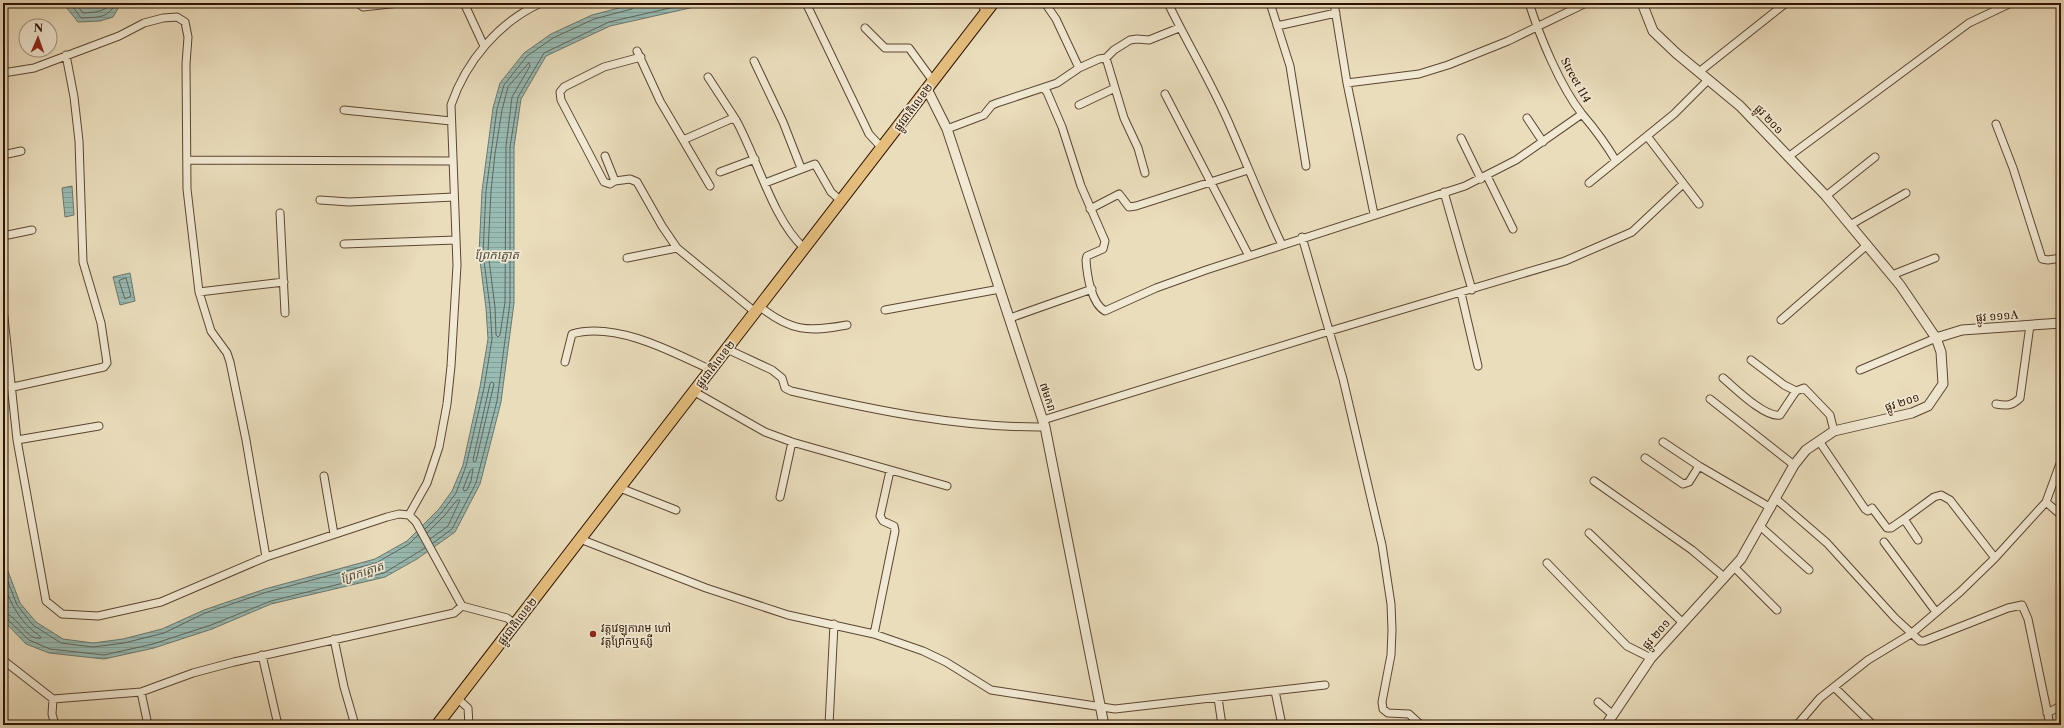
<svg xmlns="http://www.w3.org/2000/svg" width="2064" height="728" viewBox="0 0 2064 728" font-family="'Libre Caslon Text','Noto Sans Khmer',serif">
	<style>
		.water { fill: url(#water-rules); stroke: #6d776d }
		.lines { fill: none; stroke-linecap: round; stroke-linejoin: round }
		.shore { stroke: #62665b; stroke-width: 1 }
		.minor-casing { stroke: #5c4530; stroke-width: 9 }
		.tertiary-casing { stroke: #5c4530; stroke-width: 11 }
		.trunk-casing { stroke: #2c1202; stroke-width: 13 }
		.minor { stroke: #f1e9d3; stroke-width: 7 }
		.tertiary { stroke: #f1e9d3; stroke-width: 9 }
		.trunk { stroke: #e5be7e; stroke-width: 11 }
		.poi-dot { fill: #8f2418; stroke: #f1e9d3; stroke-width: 1.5 }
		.labels { text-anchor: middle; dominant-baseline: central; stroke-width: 3.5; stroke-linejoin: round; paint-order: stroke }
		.street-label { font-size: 11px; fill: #2c1202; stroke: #f1e9d3 }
		.poi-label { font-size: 11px; fill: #2c1202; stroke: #f1e9d3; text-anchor: start }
		.water-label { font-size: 12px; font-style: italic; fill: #524d40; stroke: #f1e9d3 }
	</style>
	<defs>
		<pattern id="water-rules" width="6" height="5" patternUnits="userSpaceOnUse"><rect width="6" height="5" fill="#98bbb4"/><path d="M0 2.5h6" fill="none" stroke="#83a099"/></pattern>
	</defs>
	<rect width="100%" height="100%" fill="#eaddbc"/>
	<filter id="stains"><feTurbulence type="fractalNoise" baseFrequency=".005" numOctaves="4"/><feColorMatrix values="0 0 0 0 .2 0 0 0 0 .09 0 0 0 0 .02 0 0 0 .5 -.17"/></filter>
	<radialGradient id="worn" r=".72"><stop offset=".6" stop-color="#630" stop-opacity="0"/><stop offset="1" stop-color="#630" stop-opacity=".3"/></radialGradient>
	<path class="water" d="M66 3H121L113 17 100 21 78 22 66 7Z
		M638 3H712L610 26 546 56 521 99 514 147V303L501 402 480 484 455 532 417 559 385 577 271 604 212 629 154 648 104 659 49 653 26 644 3 620V558L20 603 36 622 63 639 93 643 123 639 162 629 204 610 265 589 375 559 407 541 439 509 452 491 463 465 480 387 488 339 486 308 479 253 482 191 493 108 500 83 524 53 551 34 592 15Z
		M72 186 74 215 65 217 62 188Z
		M130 273 135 301 120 305 113 277Z"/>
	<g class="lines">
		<path class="shore" d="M70 3 81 18C99 17 107 19 116 3
			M75 3 83 13C95 12 104 13 111 3
			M529 63 530 66 512 97 506 146 505 302 500 335 498 337 496 335 495 307 488 252 491 191 495 154 502 110 508 87Z
			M126 278 131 296 125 299 119 281Z
			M492 382 494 384 476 461 474 462 473 460 490 384Z
			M473 469 471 481 467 490 464 491 463 489 470 471Z
			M425 529 442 512 456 493 466 466 484 388 492 339 490 308 483 253 486 191 497 109 504 85 527 56 553 38 594 19 632 9 635 3
			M427 533 445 515 457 500H460L448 526 430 539
			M433 543 452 529 476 483 497 401 510 302V147L518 97 544 53 609 22 692 3
			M3 569 17 605 33 625 61 643 93 647 124 643 164 633 205 613 267 592 376 563 409 544 418 535
			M3 583C11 604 20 623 40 636L41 638C25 641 18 614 3 613
			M3 618 7 619 29 640 50 649 104 655 153 644 211 625 271 601 384 573 425 548"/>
		<defs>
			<path id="minor" d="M358 3 363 7 399 3
				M464 3 484 46
				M806 3 869 134 882 148
				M981 3 986 12
				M1045 3 1056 19 1079 68
				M1168 3C1188 45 1213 85 1231 128 1248 167 1264 207 1282 245
				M1270 3 1290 66 1306 166
				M1334 3 1347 83 1374 214
				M1529 3C1540 37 1560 86 1582 114 1594 128 1606 144 1616 161
				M3 11 4 3
				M1277 26 1336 13
				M865 28 885 48H909L933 81
				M637 51 660 101 683 140 731 119 736 120C757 158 773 220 804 248
				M1106 58 1124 118 1138 148 1145 173
				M754 61 783 122 801 168
				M1699 72 1786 3
				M3 73 34 68 119 36 144 23 163 18 177 17 185 22 188 37 186 64 187 189 199 292 211 331 227 353 230 362 246 440 266 557
				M708 77 736 120
				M1347 83 1419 74 1448 65 1508 41 1586 3
				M1043 88 1047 92 1062 127 1081 186 1105 241 1103 249 1087 256 1086 260C1087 275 1091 303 1105 311L1156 288 1206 270 1465 186 1516 160 1582 114
				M1165 94 1249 256
				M1079 105 1115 88
				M344 110 451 121
				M1527 118 1543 142
				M1996 124 2013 168 2042 259 2048 260 2061 258
				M947 129 984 115 992 105 997 103 1057 83 1079 68 1099 59 1106 58 1114 50 1130 40 1137 39 1149 40 1179 28
				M1647 136 1699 204
				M1461 138 1481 179
				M683 140 710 186
				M3 155 21 151
				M605 156 615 181 630 179 637 182 662 226 677 248 755 312
				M1788 157 1969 23 2011 3
				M187 160 453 161
				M720 172 755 159
				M1487 176 1513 229
				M615 181 610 184 604 182 561 100 560 92 564 87 604 67 641 57
				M765 183 815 164 831 192 841 201
				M1589 183 1674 114 1708 80
				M1444 192 1472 290
				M1826 196 1875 157
				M320 200 349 202 454 197
				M1090 209 1119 194 1129 207 1136 206 1248 170
				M280 213 285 313
				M1850 225 1906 193
				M3 236 32 230
				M1302 237 1343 379 1382 545 1391 604 1392 630 1391 655 1382 702 1383 709 1388 713 1409 714 1421 725
				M344 244 456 240
				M627 258 677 248
				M1892 275 1935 258
				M199 292 284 282
				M1461 293 1478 366
				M759 306C792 332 808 332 847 325
				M3 308 17 440 46 601 62 614 98 616 161 602 266 557 387 517 399 514 409 515
				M885 310 1000 289
				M1010 318 1092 289
				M1781 320 1867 245
				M727 349 772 370 782 378 785 388 791 391C874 410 960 428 1045 427
				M1751 360 1784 385 1796 391 1804 388 1830 415 1834 431
				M565 362 572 334C615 321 673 352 711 370
				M1860 370 1936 338
				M1723 378C1735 388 1765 418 1780 415L1796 391
				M13 387 104 367 107 363 101 323 83 262 79 141 74 97 66 55
				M693 391 765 432 792 442 947 486
				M1710 399 1794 465
				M1996 404C2006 406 2012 406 2020 398L2030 325
				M1043 420 1330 331 1565 261 1632 232 1683 184
				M17 440 99 426
				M1819 441 1865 509 1868 511 1872 508 1887 528H1891L1904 519 1918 540
				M1663 442 1699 466 1771 508
				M1645 458 1683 484 1689 482 1699 466
				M324 476 334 534
				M1594 481 1692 550 1724 577
				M620 488 676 510
				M780 497 792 442
				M1776 499 1827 543 1895 618 1920 641H1924L2008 608 2022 605 2028 619 2050 725
				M2046 502 2061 515
				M1904 519 1934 497 1941 495 1950 500 1995 558
				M1761 527 1809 570
				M1589 533 1682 622
				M580 539 706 588 788 615 874 634 923 651 946 662 991 690 1115 709 1325 685
				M1884 542 1936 612
				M1547 563 1627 646 1651 658
				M1734 567 1777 610
				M515 624 507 618 462 606 416 522 409 515 427 483 439 447 447 404 451 366 457 265 451 105C466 61 499 22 541 3
				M874 634 895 531 894 526 883 521 880 516 890 471
				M334 639 344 687 355 725
				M262 655 278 725
				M3 660 53 699 141 692 193 673 234 662 454 613 462 606
				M1834 687 1873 725
				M1275 691 1282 725
				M141 692 148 725
				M1218 698 1222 725
				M53 699 52 714 55 725
				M458 699 468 708 469 725
				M1598 702 1613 715
				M2047 713 2061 706
				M829 725 834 624
				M1797 725 1820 698 1868 660 1911 634 1960 592 1995 558 2046 502 2061 461"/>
			<path id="tertiary" d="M927 89 947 129 1045 427 1104 725
				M1936 338 1962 330 2061 323
				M1606 725 1651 658 1741 559 1794 465 1806 450 1834 431 1912 413 1928 406 1943 384 1941 352 1936 338 1900 285 1826 196 1740 106 1676 53 1653 31 1642 3"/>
			<path id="trunk" d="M437 725 993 3"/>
		</defs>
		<use href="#minor" class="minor-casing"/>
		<use href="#tertiary" class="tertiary-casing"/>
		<use href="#trunk" class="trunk-casing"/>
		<use href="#minor" class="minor"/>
		<use href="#tertiary" class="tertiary"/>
		<use href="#trunk" class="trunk"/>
	</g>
	<circle class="poi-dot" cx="593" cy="634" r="4"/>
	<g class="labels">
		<g class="street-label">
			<text transform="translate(1576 80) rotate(61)">Street 114</text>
			<text transform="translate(913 107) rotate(-53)">ផ្លូវជាតិលេខ២</text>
			<text transform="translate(1769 119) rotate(47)">ផ្លូវ ២០១</text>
			<text transform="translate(1997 316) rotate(-4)">ផ្លូវ ១១១A</text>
			<text transform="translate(715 364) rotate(-52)">ផ្លូវជាតិលេខ២</text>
			<text transform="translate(1048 397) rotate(72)">៧មករា</text>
			<text transform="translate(1902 402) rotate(-18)">ផ្លូវ ២០១</text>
			<text transform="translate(517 621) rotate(-52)">ផ្លូវជាតិលេខ២</text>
			<text transform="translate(1656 634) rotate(-49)">ផ្លូវ ២០១</text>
		</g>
		<g class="poi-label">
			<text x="601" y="628">វត្តវេឡុការាម ហៅ<tspan x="601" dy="13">វត្តព្រែកឬស្សី</tspan></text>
		</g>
		<g class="water-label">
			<text x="497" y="254">ព្រែកត្នោត</text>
			<text transform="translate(362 572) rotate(-18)">ព្រែកត្នោត</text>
		</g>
	</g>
	<rect width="2064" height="728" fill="none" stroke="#eaddbc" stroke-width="16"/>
	<rect x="4" y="4" width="2056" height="720" fill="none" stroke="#2c1202" stroke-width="2"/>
	<rect x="8" y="8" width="2048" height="712" fill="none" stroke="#2c1202"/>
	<g transform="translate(38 38) rotate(2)"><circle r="19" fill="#f1e9d3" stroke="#a2937f"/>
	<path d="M0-3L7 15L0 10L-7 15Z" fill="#8f2418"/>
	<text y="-6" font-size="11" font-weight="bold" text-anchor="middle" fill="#2c1202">N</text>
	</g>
	<rect width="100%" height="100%" filter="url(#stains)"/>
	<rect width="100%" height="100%" fill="url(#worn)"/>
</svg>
